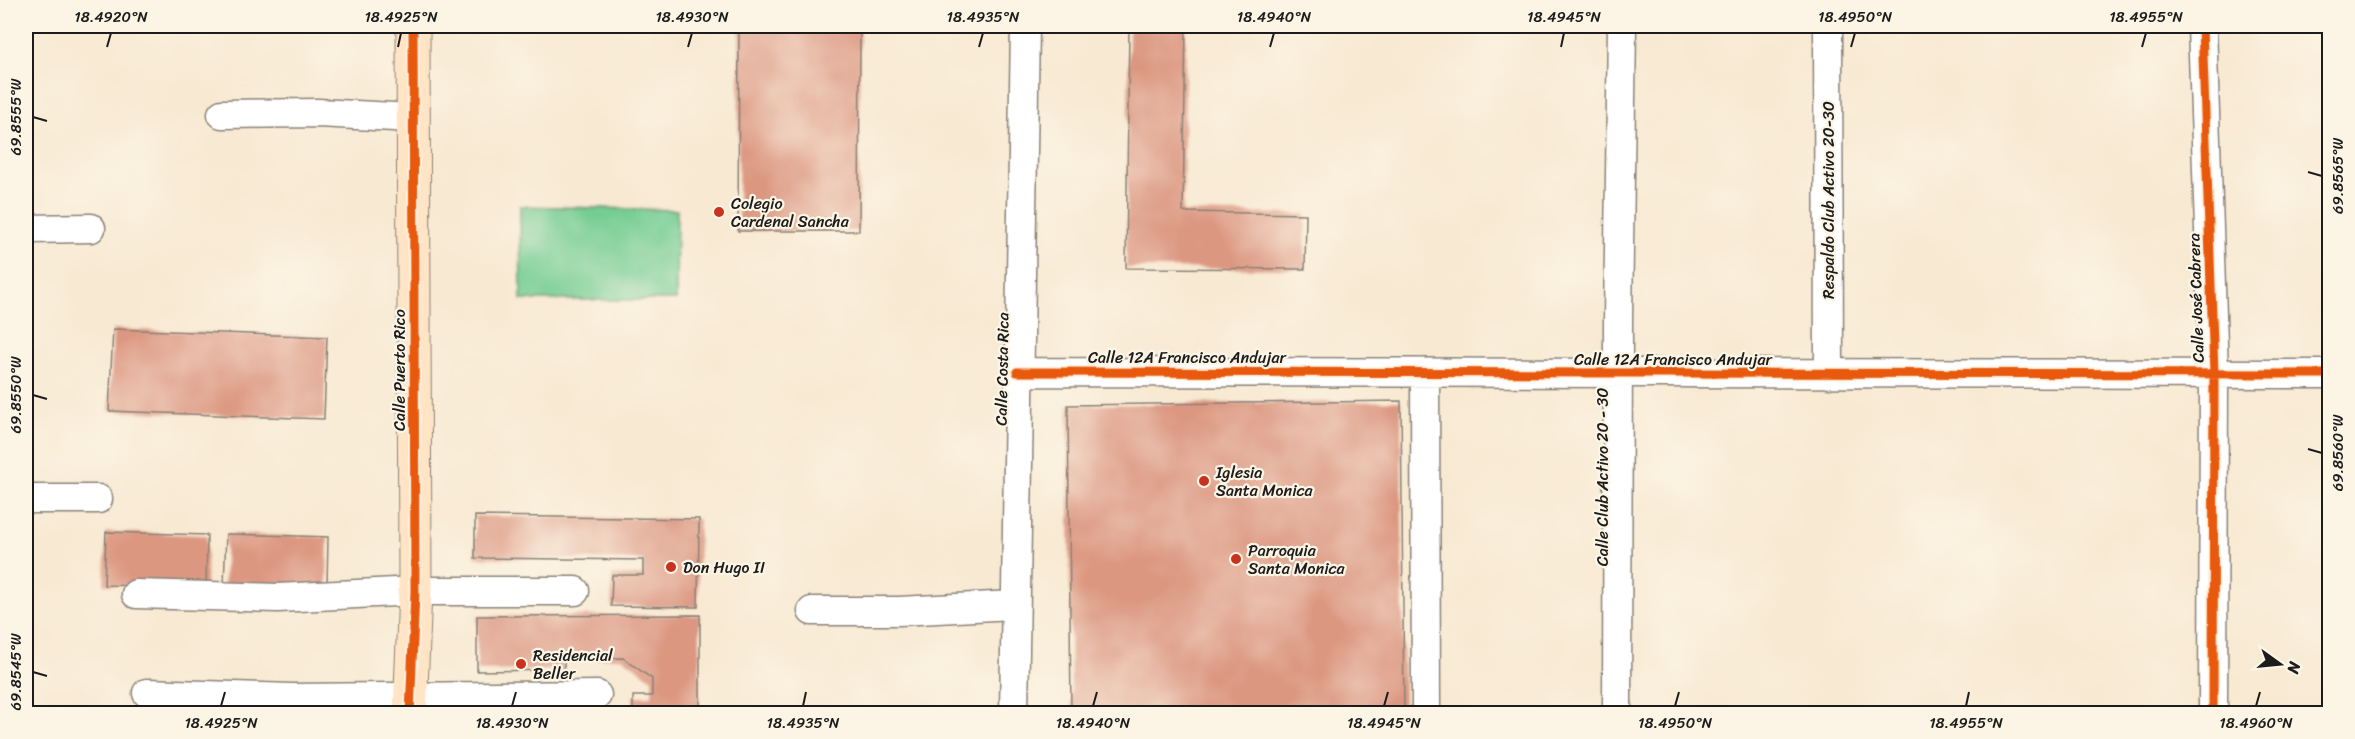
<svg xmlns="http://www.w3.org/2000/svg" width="2355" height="739" viewBox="0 0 2355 739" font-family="Sriracha,sans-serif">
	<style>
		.green { fill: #75cd93; stroke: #487458; stroke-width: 1.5 }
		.building { fill: #dc9781 }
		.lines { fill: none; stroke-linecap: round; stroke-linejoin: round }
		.street-casing { stroke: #8a8277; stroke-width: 31 }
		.secondary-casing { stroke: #8a8277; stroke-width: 35 }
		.street { stroke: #fff; stroke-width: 28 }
		.secondary { stroke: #ffe4c6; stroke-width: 33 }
		.cycleway-casing { stroke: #fcf5e5; stroke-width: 13 }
		.cycleway { stroke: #e8590c; stroke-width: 9 }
		.ticks { fill: none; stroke: #1c1c1c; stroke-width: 2 }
		.poi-dot { fill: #c8321e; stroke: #fcf5e5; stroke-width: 2 }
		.labels { text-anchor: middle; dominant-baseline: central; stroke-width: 4.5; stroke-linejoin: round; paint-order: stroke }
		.street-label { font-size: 16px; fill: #1c1c1c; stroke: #fcf5e5 }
		.poi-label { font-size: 16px; fill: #1c1c1c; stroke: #fcf5e5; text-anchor: start }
		.neatline { fill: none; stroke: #1c1c1c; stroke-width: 2 }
		.ticks-label { font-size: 15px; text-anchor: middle; fill: #1c1c1c }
	</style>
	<rect width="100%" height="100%" fill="#fcf5e5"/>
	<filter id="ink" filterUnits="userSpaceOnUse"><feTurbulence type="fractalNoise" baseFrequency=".0167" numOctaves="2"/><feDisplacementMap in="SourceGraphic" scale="12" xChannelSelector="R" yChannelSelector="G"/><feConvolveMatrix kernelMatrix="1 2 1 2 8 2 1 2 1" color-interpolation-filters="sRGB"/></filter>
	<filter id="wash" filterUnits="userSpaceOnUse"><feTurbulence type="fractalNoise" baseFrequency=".008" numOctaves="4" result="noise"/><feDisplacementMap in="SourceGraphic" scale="24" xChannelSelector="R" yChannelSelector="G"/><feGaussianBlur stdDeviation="1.35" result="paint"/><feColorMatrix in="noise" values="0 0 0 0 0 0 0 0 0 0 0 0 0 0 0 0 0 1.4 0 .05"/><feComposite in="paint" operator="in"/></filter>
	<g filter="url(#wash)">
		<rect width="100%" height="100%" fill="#f8e9d2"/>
		<path class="green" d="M520 206 677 210 676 300H521Z"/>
		<g id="blocks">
			<path class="building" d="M739 26H860L859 231H738Z
				M1129 26H1186L1183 212 1306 214 1305 269 1126 268Z
				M113 329 327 337 324 419 109 411Z
				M1401 401 1404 714H1071L1068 405Z
				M475 516 699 519 698 607 611 606 612 575H643V560L475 558Z
				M106 532 207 535 206 587 104 585Z
				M226 534 328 537 327 587 224 585Z
				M700 615V714H633V696H652V679L623 658 564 659V670L477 671V616Z"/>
		</g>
	</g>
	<g filter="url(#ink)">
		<use href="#blocks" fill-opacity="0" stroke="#8a8277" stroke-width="1.5"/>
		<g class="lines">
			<defs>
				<path id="street" d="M1828 26 1829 374
					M2202 26 2214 373 2213 714
					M222 114 318 113 413 118
					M26 229 91 228
					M1017 372 2330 374
					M1425 373 1426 714
					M26 499H98
					M136 594 278 598 415 591H575
					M812 611H899L1013 605
					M147 693 292 698 597 695
					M1014 714 1025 26
					M1617 714 1618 321 1622 26"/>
				<path id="secondary" d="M410 714 415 591 413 26"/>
			</defs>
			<use href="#street" class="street-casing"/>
			<use href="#secondary" class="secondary-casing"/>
			<use href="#street" class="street"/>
			<use href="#secondary" class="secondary"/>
			<defs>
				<path id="cycleway" d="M2202 26 2214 373 2213 714
					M1017 372 2330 374
					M410 714 415 591 413 26"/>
			</defs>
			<use href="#cycleway" class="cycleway-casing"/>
			<use href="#cycleway" class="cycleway"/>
		</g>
	</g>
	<path class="ticks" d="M107 47 111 33M398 47 401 33M688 47 692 33M979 47 983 33M1270 47 1274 33M1561 47 1564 33M1851 47 1855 33M2142 47 2146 33M33 117 47 121M2308 172 2322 176M33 395 47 399M2308 449 2322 453M33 672 47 676M221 706 225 692M512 706 516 692M803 706 806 692M1093 706 1097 692M1384 706 1388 692M1675 706 1679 692M1966 706 1969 692M2256 706 2260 692"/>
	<g class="poi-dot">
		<circle cx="719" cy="212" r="6"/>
		<circle cx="1204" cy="481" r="6"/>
		<circle cx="1236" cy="559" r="6"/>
		<circle cx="671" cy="567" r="6"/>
		<circle cx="521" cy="664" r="6"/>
	</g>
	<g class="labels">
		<g class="street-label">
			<text transform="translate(1828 200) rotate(-90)">Respaldo Club Activo 20-30</text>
			<text transform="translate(2196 298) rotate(-92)">Calle José Cabrera</text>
			<text x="1187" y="357">Calle 12A Francisco Andujar</text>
			<text x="1673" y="359">Calle 12A Francisco Andujar</text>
			<text transform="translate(1002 369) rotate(-89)">Calle Costa Rica</text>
			<text transform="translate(399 370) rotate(-90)">Calle Puerto Rico</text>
			<text transform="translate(1602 477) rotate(-90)">Calle Club Activo 20 - 30</text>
		</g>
		<g class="poi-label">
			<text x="731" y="203">Colegio<tspan x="731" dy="18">Cardenal Sancha</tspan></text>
			<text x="1216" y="472">Iglesia<tspan x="1216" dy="18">Santa Monica</tspan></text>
			<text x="1248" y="550">Parroquia<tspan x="1248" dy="18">Santa Monica</tspan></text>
			<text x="683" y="567">Don Hugo II</text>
			<text x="533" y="655">Residencial<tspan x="533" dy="18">Beller</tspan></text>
		</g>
	</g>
	<rect width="2355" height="739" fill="none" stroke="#fcf5e5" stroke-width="66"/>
	<g transform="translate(2280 664) rotate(105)" stroke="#fcf5e5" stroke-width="4.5" paint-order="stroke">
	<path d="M0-4.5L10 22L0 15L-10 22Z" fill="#1c1c1c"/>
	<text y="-9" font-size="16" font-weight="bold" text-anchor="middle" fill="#1c1c1c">N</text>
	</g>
	<rect x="33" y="33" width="2289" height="673" class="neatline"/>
	<g class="ticks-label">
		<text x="111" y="22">18.4920°N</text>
		<text x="401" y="22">18.4925°N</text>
		<text x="692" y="22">18.4930°N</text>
		<text x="983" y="22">18.4935°N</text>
		<text x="1274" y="22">18.4940°N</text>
		<text x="1564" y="22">18.4945°N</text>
		<text x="1855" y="22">18.4950°N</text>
		<text x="2146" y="22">18.4955°N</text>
		<text transform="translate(16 117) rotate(-90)" y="5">69.8555°W</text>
		<text transform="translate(2338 176) rotate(-90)" y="5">69.8565°W</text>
		<text transform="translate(16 395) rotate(-90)" y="5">69.8550°W</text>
		<text transform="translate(2338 453) rotate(-90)" y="5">69.8560°W</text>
		<text transform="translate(16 672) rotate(-90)" y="5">69.8545°W</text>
		<text x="221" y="728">18.4925°N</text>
		<text x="512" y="728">18.4930°N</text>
		<text x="803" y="728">18.4935°N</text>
		<text x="1093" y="728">18.4940°N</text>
		<text x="1384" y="728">18.4945°N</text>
		<text x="1675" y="728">18.4950°N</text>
		<text x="1966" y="728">18.4955°N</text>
		<text x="2256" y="728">18.4960°N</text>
	</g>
</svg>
